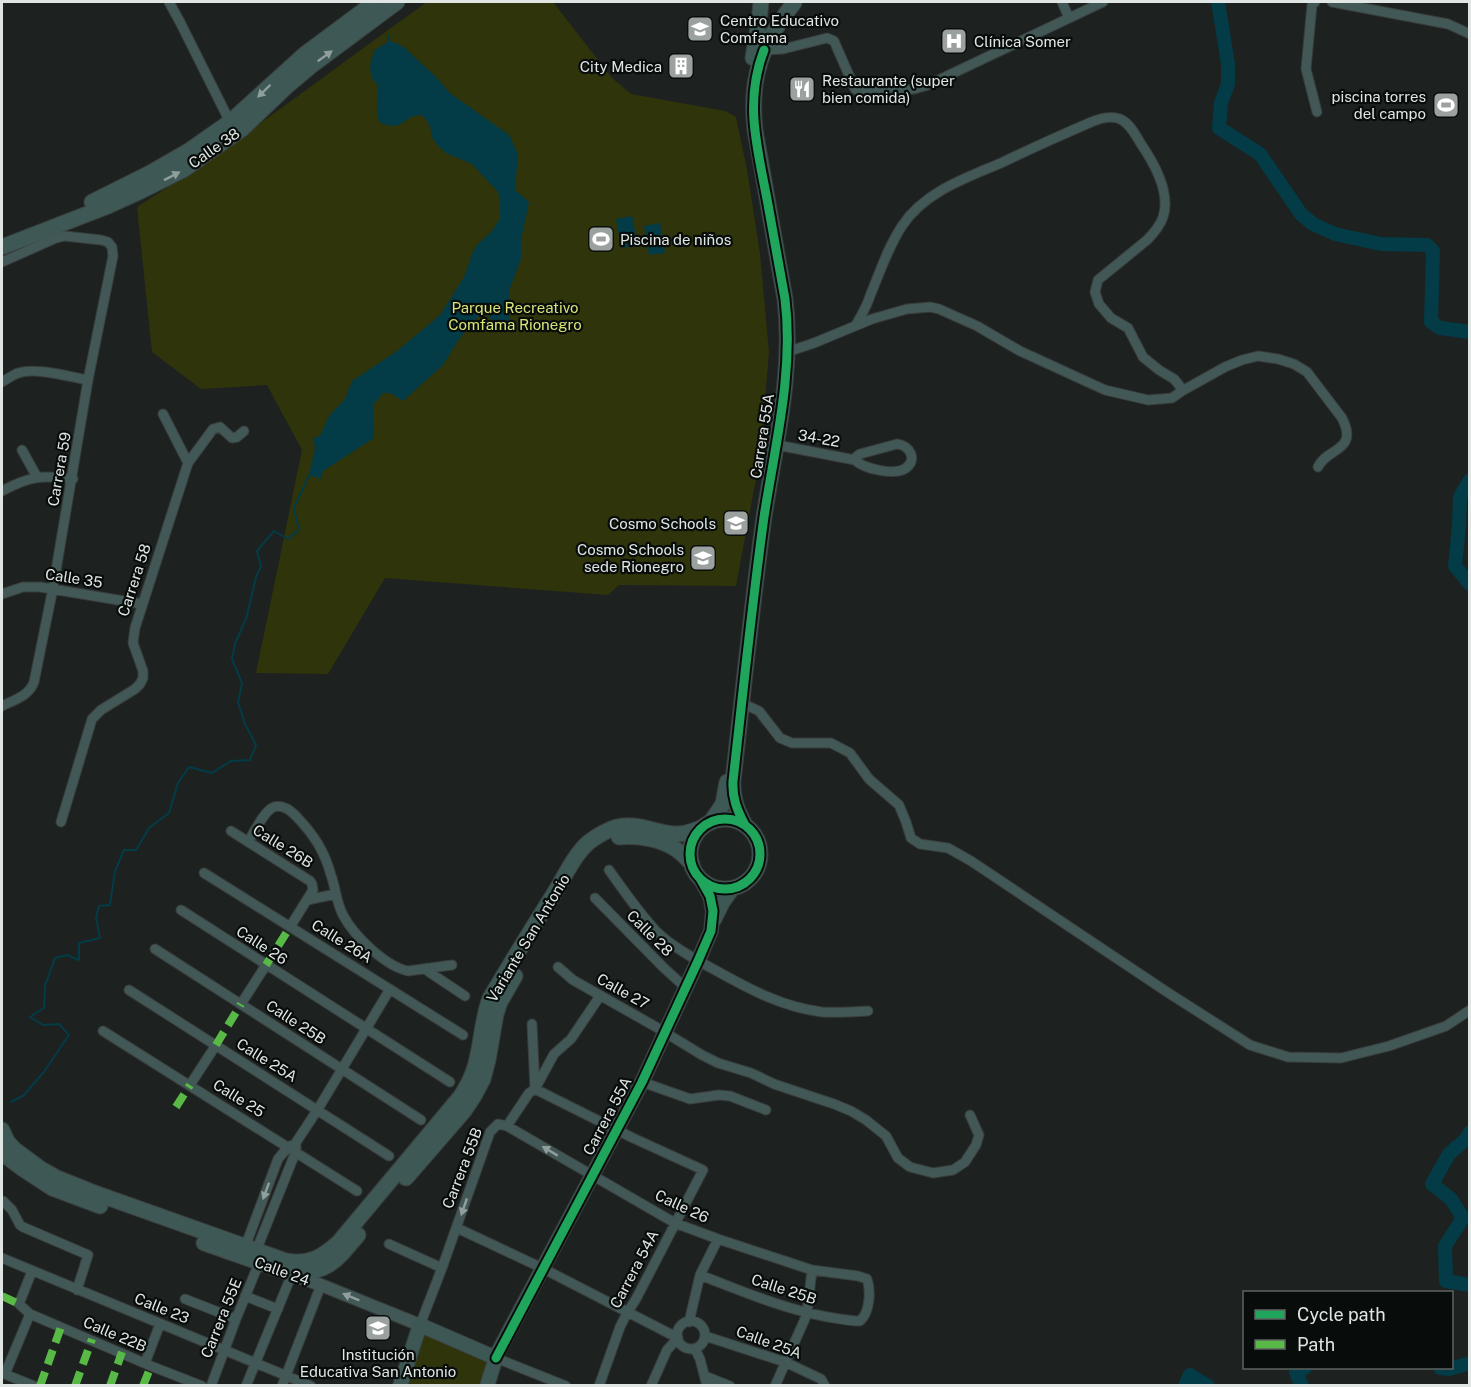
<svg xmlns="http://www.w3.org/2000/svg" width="1471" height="1387" viewBox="0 0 1471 1387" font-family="'Public Sans',sans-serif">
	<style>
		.green { fill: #30340a }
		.water { fill: #033b47 }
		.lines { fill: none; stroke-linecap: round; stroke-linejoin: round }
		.stream { stroke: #033b47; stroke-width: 2 }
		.river { stroke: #033b47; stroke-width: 14 }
		.minor-casing { stroke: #393d3b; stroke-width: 11 }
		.tertiary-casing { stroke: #393d3b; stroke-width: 14 }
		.secondary-casing { stroke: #393d3b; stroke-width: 16 }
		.primary-casing { stroke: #393d3b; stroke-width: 17 }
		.minor { stroke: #415857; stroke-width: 9 }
		.tertiary { stroke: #415857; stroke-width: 12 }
		.secondary { stroke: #3d5755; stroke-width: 14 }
		.primary { stroke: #3e5856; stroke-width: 15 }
		.quiet { stroke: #58b947; stroke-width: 8; stroke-dasharray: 15 8; stroke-linecap: butt }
		.cycleway-casing { stroke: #080d0b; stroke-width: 13 }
		.cycleway { stroke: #20a55d; stroke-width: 9 }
		.oneway { fill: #8e9f9c }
		.oneway2 { fill: #909f9d }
		.labels { text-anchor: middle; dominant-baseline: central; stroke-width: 4.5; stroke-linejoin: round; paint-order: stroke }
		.poi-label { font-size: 15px; fill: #dfe6e3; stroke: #080d0b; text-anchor: start }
		.street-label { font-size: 15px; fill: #dfe6e3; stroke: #080d0b }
		.park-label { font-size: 15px; fill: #d8e379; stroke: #080d0b }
	</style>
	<rect width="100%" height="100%" fill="#1d2220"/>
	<path class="green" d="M427 2H553L612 78 631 94 725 111 736 117 747 170 760 254 769 352 760 457 736 586 619 585 608 595 385 578 328 674 256 673 302 450 267 385 201 389 152 352 137 207C237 144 330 71 427 2Z
		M424 1334 487 1361 480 1385 402 1386Z"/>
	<path class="water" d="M389 41 396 43 405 48 435 76 450 93 509 135 518 154 515 190 529 202 521 240V259L509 291V325L494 323 484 310 459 339 443 365 403 401 390 393H383L373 405 374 438 323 471 321 479 309 475 315 448 313 438 320 436 329 416 345 399 352 381 397 351 440 315 464 277 472 254 476 246 492 231 500 218V201L498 192 472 164 446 153 438 146 432 137 430 126 424 117 420 115 413 116 399 125 391 126 380 123C374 111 379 98 378 86L372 78 370 70 371 60 375 50Z
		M632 216 638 246 621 248 616 219Z
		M660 223 665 253 649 255 644 226Z"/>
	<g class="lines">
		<path class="stream" d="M388 35 389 41
			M11 1102 24 1095 43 1073 69 1035 59 1024 43 1025 30 1017 44 1008 45 986 55 958 67 955 79 960V943L100 938 96 917 99 906 110 905 115 871 124 850H136L149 828 169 813 178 783 189 767 212 773 231 761 250 760 256 745 245 724 238 702 242 683 232 659 235 644 247 616 256 577 261 566 257 551 274 531 288 539 299 530 294 508 309 475"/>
		<path class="river" d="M1218 2 1228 64V84L1221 103 1219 128 1260 154 1301 214 1313 224 1335 234 1381 244 1427 245 1433 251 1431 322 1440 328 1470 332
			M1470 480 1460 497 1459 526 1455 566 1470 584
			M1470 1132 1466 1139 1449 1154 1432 1184 1451 1199 1463 1218 1445 1246 1446 1281 1470 1285
			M1440 1368 1449 1369 1470 1363
			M1185 1386 1190 1375 1208 1386
			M1302 1386 1296 1373 1305 1368"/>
		<defs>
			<path id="minor" d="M169 2 180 22 230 122
				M1062 2 1069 18
				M1315 2 1312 5 1306 69 1317 112
				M1332 2 1448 24 1470 34
				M764 50 783 49 827 38 834 41 855 89 859 92 914 89 928 85 1103 2
				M2 262 56 238 65 236 101 240 108 242 112 247 113 256 88 380 53 588 34 682C29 696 14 700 2 706
				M856 325C861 316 867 306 870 296 880 272 888 247 902 226 924 192 966 178 1001 163 1030 149 1059 136 1089 123 1098 119 1110 115 1120 119 1130 123 1136 136 1141 144 1154 163 1171 193 1163 217 1160 226 1153 234 1147 240L1098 280 1095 292 1099 304 1111 318 1128 328 1143 357 1159 370 1174 379 1179 385 1182 391
				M787 352 814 343 872 319 907 309 930 307 939 309 977 326 1020 351 1105 390 1148 400 1172 398 1182 391 1225 367 1242 360 1258 356 1278 359 1294 364 1307 372 1342 418C1359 452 1327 447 1318 467
				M2 382C7 379 13 375 18 373 36 367 69 377 88 380
				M163 414 188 463 213 429 220 427 232 438 237 437 244 431
				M777 445 855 460C864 469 895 476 906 468 918 459 909 445 897 444L860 454 857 456 855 460
				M22 450 37 477
				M2 491C30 476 41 475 73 479
				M2 594 23 587H40L142 604
				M741 705 748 706 759 711 780 738 792 743H831L850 753 869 779 899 805 906 822 911 838 920 844 948 848 971 861 1167 992 1250 1045 1288 1057 1341 1058 1389 1046 1446 1026 1470 1010
				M61 822 92 719 101 710 135 689 140 684 143 678V671L133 643 135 628 188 463
				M231 831 310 881 312 884 313 890 290 927
				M248 842C254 833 263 813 272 808 281 803 290 810 296 816 314 835 324 850 331 875 336 889 336 902 343 915 354 936 385 966 408 971L452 965
				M609 870C624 891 639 913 657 932 670 945 698 961 715 970 749 989 782 1007 822 1012 837 1013 853 1012 868 1011
				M204 873 463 1035
				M595 898 664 968 686 988
				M307 900 336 894
				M181 910 450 1082
				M155 949 421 1120
				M558 967 573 980 656 1027 702 1055 718 1063 751 1073 774 1084 834 1104 851 1111 866 1120 886 1136 898 1158 910 1167 933 1173 953 1170 965 1162 976 1145 979 1135 970 1115
				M427 968 429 972 465 996
				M129 990 389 1156
				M241 1004 266 965
				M532 1024 535 1089 633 1138 703 1170 636 1299 627 1313 620 1327 599 1386
				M103 1031 357 1191
				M642 1082 690 1099 719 1095 730 1096 766 1110
				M190 1085 216 1045
				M507 1126 529 1093 535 1089 554 1054 571 1039 600 996
				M3 1201 12 1210 20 1225 23 1227 88 1255 77 1290
				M457 1228 542 1268 678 1338 667 1350 651 1386
				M389 1244 442 1268
				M245 1247 278 1159 288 1147 295 1144 318 1109 390 989
				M256 1251 296 1151V1146
				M2 1258 311 1386
				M32 1271 19 1304 30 1314 151 1366 202 1386
				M245 1296 278 1309
				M185 1299 236 1319
				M677 1335a14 14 0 1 1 28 0a14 14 0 1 1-28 0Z
				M689 1322 700 1275 718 1239
				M420 1325 442 1268 490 1132 498 1124 507 1126 675 1223 718 1239 812 1270 858 1276 867 1279C871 1291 870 1312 860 1321 849 1321 839 1319 828 1317 783 1309 742 1291 700 1275
				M705 1336 785 1362 821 1379 825 1386
				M695 1349 700 1359 707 1386
				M496 1358 566 1386
				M145 1363 160 1324
				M2 1373 34 1386
				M2 1374H5L30 1314
				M705 1376 730 1386
				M211 1386 236 1319 259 1263
				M246 1386 292 1274
				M282 1386 321 1285
				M775 1386 804 1321 807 1313 812 1270"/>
			<path id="tertiary" d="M292 1275 321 1285 420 1325"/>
			<path id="secondary" d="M714 920 723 902 733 888
				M400 1386 420 1325 496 1358
				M487 1386 497 1354 642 1082 698 961 711 931 713 911 710 896 701 880"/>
			<path id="primary" d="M753 58 759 22 761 2
				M92 202 150 173 190 150 230 122 305 54 375 2
				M2 247 108 206 141 191 183 170 242 129 286 87 311 66 397 2
				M690 854a35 35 0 1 1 70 0a35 35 0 1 1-70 0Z
				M710 823 723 804 727 782
				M745 825C737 810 732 798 733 781 743 692 752 604 764 517 775 445 794 372 785 299L755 130C749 77 762 43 794 3
				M619 837C638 835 662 839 677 850 683 854 687 859 692 864
				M2 1130 7 1141 14 1149 41 1169 57 1178 92 1192 286 1261C310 1265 322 1257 339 1242L461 1096C466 1088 471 1079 474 1070 482 1046 481 1022 490 998 511 963 533 927 555 892 565 876 574 855 589 842 597 836 607 830 617 827 635 823 650 830 667 833 680 836 691 832 703 827
				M2 1153 23 1169 52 1188 100 1206
				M406 1178 464 1111 474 1096 483 1079 488 1060 496 1014 500 1002 515 976
				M204 1243 292 1274C328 1273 336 1261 358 1235"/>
		</defs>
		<use href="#minor" class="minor-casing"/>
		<use href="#tertiary" class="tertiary-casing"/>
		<use href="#secondary" class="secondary-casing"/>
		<use href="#primary" class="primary-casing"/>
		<use href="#minor" class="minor"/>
		<use href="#tertiary" class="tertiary"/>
		<use href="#secondary" class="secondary"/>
		<use href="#primary" class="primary"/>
		<path class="quiet" d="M266 965 290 927
			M216 1045 241 1004
			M176 1107 190 1085
			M2 1296 19 1304
			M40 1386 61 1327
			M75 1386 92 1339
			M110 1386 122 1352
			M143 1386 151 1366"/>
		<defs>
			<path id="cycleway" d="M690 854a35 35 0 1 1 70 0a35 35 0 1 1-70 0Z
				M745 825C737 810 732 798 733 781 743 692 752 604 764 517 775 445 794 372 785 299 779 265 773 232 767 199 757 146 744 102 764 50
				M496 1358 642 1082 698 961 711 931 713 911 710 896 701 880"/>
		</defs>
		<use href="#cycleway" class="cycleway-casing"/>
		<use href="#cycleway" class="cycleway"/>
	</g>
	<defs><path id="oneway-solid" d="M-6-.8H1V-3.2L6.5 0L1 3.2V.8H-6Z" transform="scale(1.5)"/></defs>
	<g class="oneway">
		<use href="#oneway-solid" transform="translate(325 56) rotate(-36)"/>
		<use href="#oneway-solid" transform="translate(264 91) rotate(136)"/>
		<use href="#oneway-solid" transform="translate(172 176) rotate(-27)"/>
	</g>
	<g class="oneway2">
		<use href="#oneway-solid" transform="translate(550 1151) rotate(-149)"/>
		<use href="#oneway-solid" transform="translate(266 1191) rotate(110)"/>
		<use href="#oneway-solid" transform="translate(464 1207) rotate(109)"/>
		<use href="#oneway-solid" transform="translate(351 1297) rotate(-158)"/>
	</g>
	<defs>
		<symbol id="school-square" viewBox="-11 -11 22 22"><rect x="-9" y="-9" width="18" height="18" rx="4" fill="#9ba19f" stroke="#080d0b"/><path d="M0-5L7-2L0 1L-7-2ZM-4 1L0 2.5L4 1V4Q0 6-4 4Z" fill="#fff"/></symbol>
		<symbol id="hospital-square" viewBox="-11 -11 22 22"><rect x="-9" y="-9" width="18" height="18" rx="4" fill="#9ba19f" stroke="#080d0b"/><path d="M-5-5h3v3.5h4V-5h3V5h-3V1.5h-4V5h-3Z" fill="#fff"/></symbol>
		<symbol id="building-square" viewBox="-11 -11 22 22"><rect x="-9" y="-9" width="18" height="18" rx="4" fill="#9ba19f" stroke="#080d0b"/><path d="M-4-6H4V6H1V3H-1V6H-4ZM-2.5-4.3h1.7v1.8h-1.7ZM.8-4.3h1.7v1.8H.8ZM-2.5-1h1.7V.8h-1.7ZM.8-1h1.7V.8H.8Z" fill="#fff"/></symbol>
		<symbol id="restaurant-square" viewBox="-11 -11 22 22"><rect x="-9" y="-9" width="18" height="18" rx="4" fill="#9ba19f" stroke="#080d0b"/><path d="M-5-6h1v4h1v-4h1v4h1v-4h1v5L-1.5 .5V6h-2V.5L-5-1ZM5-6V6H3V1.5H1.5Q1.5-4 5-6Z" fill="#fff"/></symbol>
		<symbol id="stadium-square" viewBox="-11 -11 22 22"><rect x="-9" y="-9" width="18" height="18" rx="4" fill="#9ba19f" stroke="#080d0b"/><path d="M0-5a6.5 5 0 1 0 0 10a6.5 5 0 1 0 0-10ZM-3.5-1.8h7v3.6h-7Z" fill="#fff"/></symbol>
		<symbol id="university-square" viewBox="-11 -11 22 22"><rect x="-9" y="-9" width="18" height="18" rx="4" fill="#9ba19f" stroke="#080d0b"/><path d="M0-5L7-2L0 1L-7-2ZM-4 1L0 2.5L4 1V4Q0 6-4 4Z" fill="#fff"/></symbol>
	</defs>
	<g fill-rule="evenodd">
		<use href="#school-square" x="685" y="14" width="30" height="30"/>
		<use href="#hospital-square" x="939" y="26" width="30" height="30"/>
		<use href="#building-square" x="666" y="51" width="30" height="30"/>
		<use href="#restaurant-square" x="787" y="74" width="30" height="30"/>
		<use href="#stadium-square" x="1431" y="90" width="30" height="30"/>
		<use href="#stadium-square" x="586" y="224" width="30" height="30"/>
		<use href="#university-square" x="721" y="508" width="30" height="30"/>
		<use href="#university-square" x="688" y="543" width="30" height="30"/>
		<use href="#school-square" x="363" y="1313" width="30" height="30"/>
	</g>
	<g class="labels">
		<g class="poi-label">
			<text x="720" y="20">Centro Educativo<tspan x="720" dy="17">Comfama</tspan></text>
			<text x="974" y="41">Clínica Somer</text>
			<text x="662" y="66" text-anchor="end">City Medica</text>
			<text x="822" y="80">Restaurante (super<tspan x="822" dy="17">bien comida)</tspan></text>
			<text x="1426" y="96" text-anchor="end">piscina torres<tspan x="1426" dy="17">del campo</tspan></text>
			<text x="620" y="239">Piscina de niños</text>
			<text x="716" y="523" text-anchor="end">Cosmo Schools</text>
			<text x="684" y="549" text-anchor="end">Cosmo Schools<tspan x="684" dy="17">sede Rionegro</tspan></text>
			<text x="378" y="1354" text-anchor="middle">Institución<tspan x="378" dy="17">Educativa San Antonio</tspan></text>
		</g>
		<g class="street-label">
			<text transform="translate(214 148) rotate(-35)">Calle 38</text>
			<text transform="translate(762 436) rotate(-81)">Carrera 55A</text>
			<text transform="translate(819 438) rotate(10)">34-22</text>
			<text transform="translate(59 469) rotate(-80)">Carrera 59</text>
			<text transform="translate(74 578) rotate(9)">Calle 35</text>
			<text transform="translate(134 580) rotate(-72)">Carrera 58</text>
			<text transform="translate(283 846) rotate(32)">Calle 26B</text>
			<text transform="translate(650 933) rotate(45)">Calle 28</text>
			<text transform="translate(528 938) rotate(-59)">Variante San Antonio</text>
			<text transform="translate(342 941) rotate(32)">Calle 26A</text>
			<text transform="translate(262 945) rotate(33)">Calle 26</text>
			<text transform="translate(623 991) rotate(29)">Calle 27</text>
			<text transform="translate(296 1022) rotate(33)">Calle 25B</text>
			<text transform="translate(267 1060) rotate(32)">Calle 25A</text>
			<text transform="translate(239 1098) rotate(32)">Calle 25</text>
			<text transform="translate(607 1116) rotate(-62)">Carrera 55A</text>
			<text transform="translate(462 1168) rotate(-69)">Carrera 55B</text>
			<text transform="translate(682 1206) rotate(25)">Calle 26</text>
			<text transform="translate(634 1269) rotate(-62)">Carrera 54A</text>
			<text transform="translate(282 1271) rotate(20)">Calle 24</text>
			<text transform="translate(784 1289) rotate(18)">Calle 25B</text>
			<text transform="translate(162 1308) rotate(22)">Calle 23</text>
			<text transform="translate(221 1318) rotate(-68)">Carrera 55E</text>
			<text transform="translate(115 1334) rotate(23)">Calle 22B</text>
			<text transform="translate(769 1342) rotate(20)">Calle 25A</text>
		</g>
		<g class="park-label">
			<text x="515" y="307">Parque Recreativo<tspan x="515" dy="17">Comfama Rionegro</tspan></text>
		</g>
	</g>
	<rect width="1471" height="1387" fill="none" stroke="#dfe6e3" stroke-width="6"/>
	<rect x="1243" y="1291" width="210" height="78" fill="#080d0b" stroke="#5e6461" stroke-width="1.5"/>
	<rect x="1255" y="1310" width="30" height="9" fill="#20a55d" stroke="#5e6461" stroke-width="1.5"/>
	<text x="1297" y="1321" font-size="18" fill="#dfe6e3">Cycle path</text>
	<rect x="1255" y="1340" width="30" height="9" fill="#58b947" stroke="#5e6461" stroke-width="1.5"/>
	<text x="1297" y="1351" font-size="18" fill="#dfe6e3">Path</text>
</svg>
